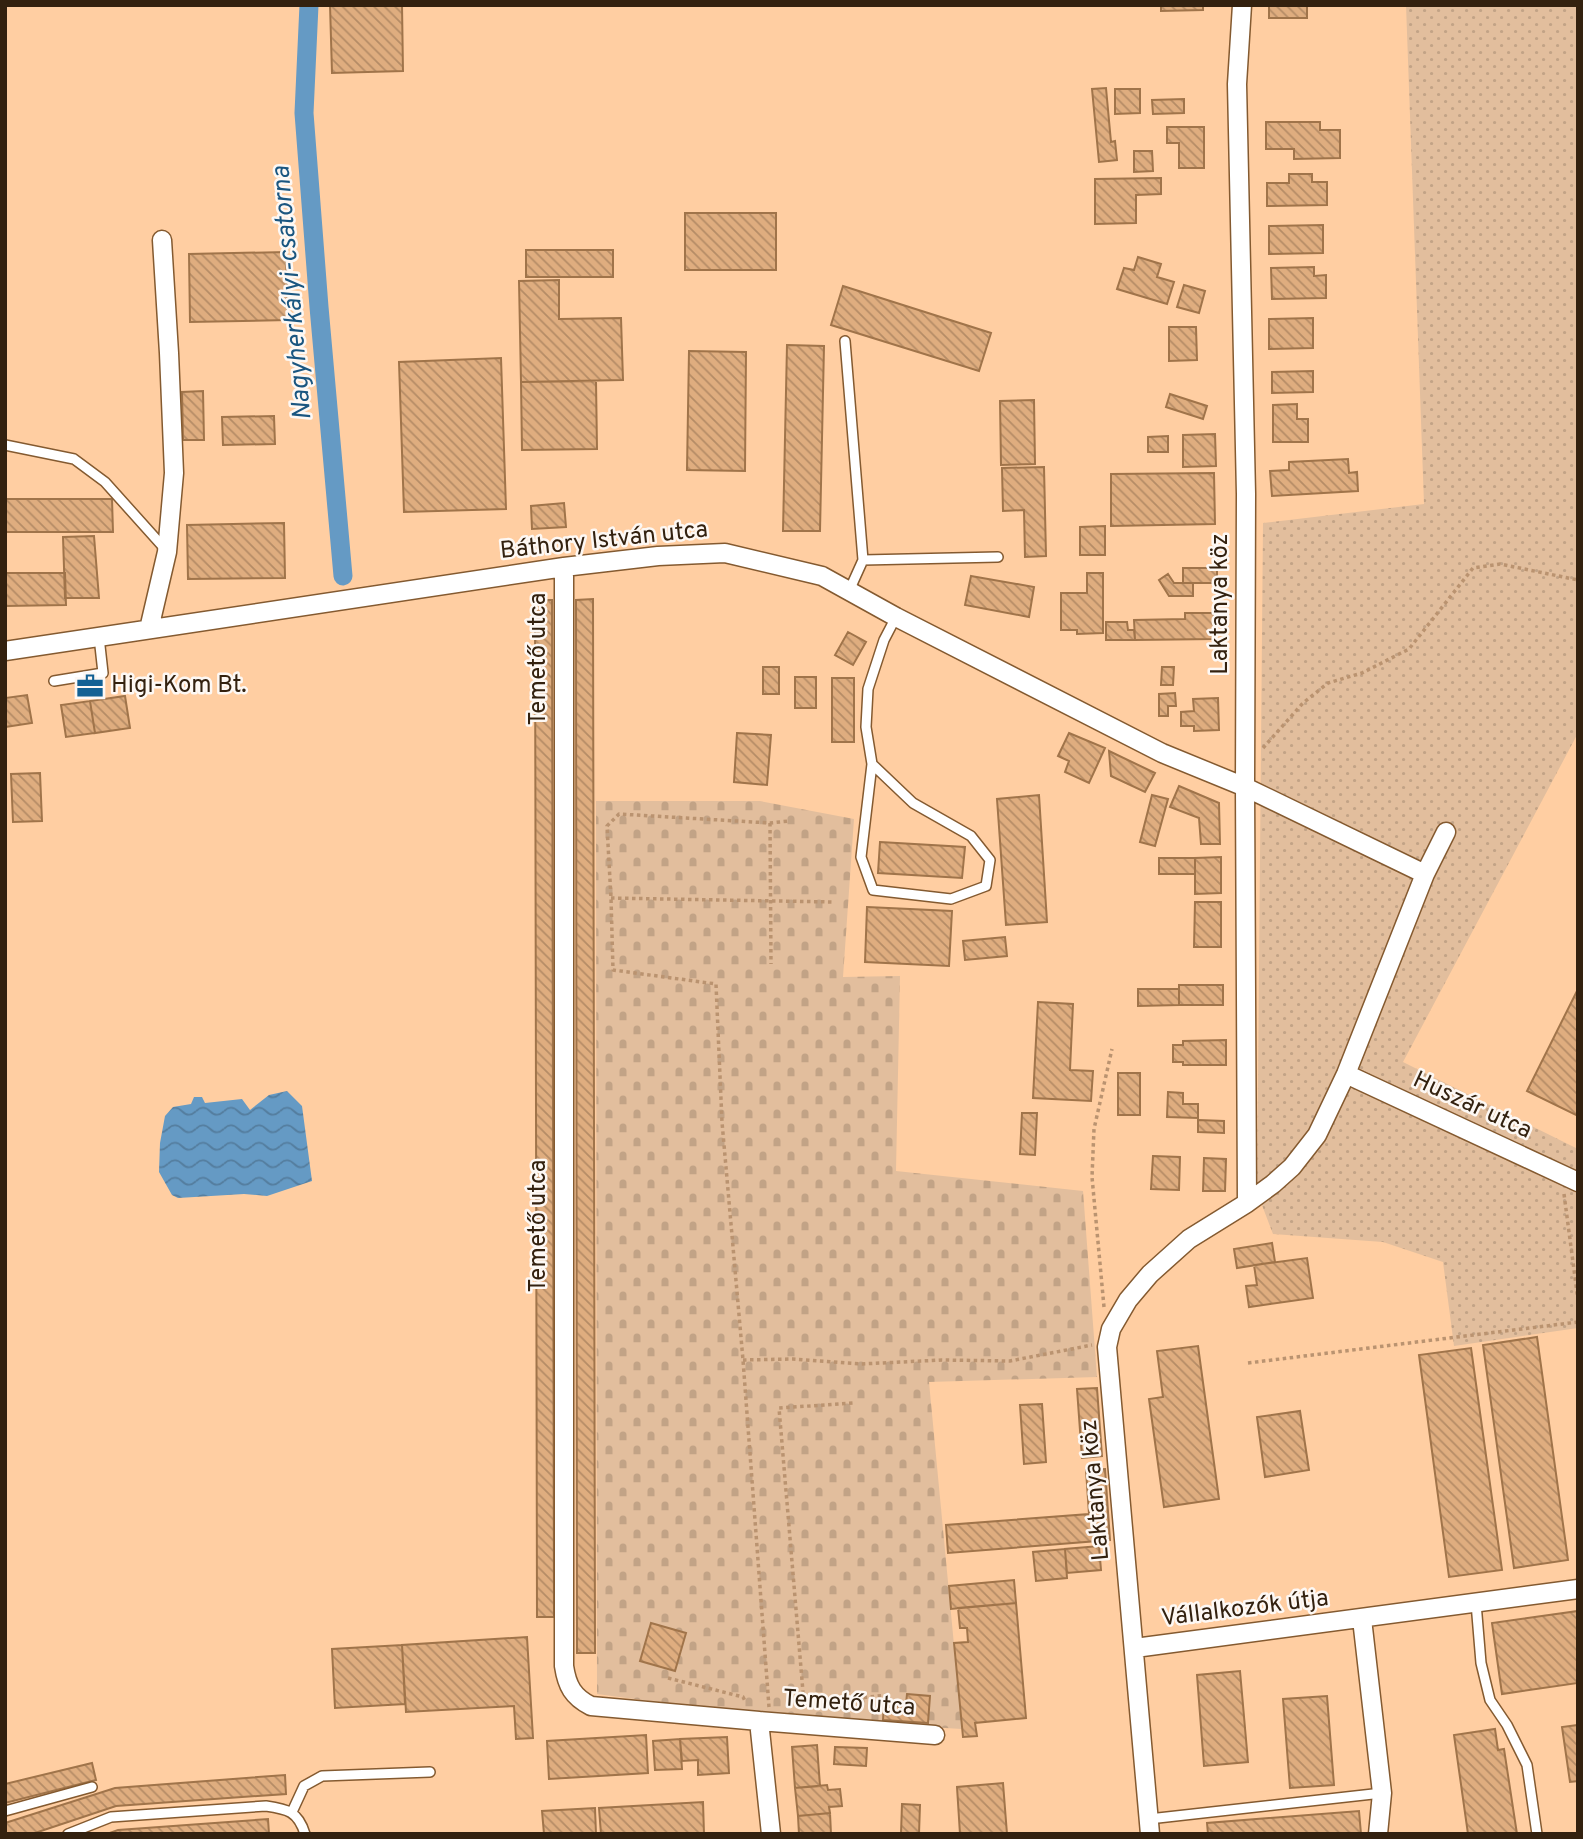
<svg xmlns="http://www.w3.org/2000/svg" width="1583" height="1839" viewBox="0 0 1583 1839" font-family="Overpass,sans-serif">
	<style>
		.grass { fill: url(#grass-dots) }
		.cemetery { fill: url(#cemetery-stones) }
		.water { fill: url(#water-waves) }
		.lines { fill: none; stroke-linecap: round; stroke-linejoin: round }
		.canal { stroke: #659ac4; stroke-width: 19 }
		.building { fill: url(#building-back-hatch); stroke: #a0744a; stroke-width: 2 }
		.service-casing { stroke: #845a30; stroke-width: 12 }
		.minor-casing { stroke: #845a30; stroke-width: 21 }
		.path { stroke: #ba9370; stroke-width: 3.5; stroke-dasharray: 3.5 3.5; stroke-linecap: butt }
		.service { stroke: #fff; stroke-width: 9 }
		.minor { stroke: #fff; stroke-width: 18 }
		.labels { text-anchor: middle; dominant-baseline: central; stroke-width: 5; stroke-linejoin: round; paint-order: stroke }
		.street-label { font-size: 24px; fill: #33210f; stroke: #fdf8f4 }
		.poi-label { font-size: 24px; fill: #33210f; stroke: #fdf8f4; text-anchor: start }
		.water-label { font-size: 26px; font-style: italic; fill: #1a5680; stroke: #fdf8f4 }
	</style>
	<defs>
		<pattern id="grass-dots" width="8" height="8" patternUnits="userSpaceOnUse" patternTransform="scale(1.75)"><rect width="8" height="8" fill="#e2be9d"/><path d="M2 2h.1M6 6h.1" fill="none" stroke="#c2a386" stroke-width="1.8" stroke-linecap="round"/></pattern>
		<pattern id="cemetery-stones" width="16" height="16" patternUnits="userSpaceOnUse" patternTransform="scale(1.75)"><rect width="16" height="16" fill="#e2be9d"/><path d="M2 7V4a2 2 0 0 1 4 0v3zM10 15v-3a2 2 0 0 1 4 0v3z" fill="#c2a386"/></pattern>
		<pattern id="water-waves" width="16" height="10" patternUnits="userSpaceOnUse" patternTransform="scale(1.75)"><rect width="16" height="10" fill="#659ac4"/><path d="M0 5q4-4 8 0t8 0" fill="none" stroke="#547d9e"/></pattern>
		<pattern id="building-back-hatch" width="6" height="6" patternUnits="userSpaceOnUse" patternTransform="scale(1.75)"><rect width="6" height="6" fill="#dfad7f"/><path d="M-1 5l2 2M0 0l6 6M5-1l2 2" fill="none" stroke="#b58c66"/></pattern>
	</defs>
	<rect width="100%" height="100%" fill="#ffcea2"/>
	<path class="grass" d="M1406 5H1578V733L1403 1062 1578 1149V1328L1454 1346 1443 1262 1383 1242 1273 1234 1257 1192 1263 523 1424 504Z"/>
	<path class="cemetery" d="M596 801H760L854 819 843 977 900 976 896 1171 1083 1191 1097 1377 929 1382 962 1729 775 1718 597 1694Z"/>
	<path class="water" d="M287 1091 302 1106 312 1181 267 1196 244 1194 178 1198 172 1195 159 1172 160 1143 165 1116 173 1107 191 1104 194 1097H202L205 1103 242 1099 250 1110 269 1095Z"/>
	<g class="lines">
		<path class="canal" d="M309 5 304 113 319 307 343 576"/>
	</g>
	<path class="building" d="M330 5H402L403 71 332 73Z
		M1161 5H1203V10L1161 11Z
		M1269 5H1307V18H1269Z
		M1106 88 1111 142 1115 141 1117 160 1099 162 1092 89Z
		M1115 89H1140V113L1115 114Z
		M1184 99V113L1153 114 1152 100Z
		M1266 122H1320V130H1340V158L1294 159V149H1266Z
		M1167 127H1204V168H1179V143H1167Z
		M1134 151H1152L1153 171 1134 172Z
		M1289 174H1312V182H1327V205L1267 206V183H1289Z
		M1161 178V194L1136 195V223L1095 224V179Z
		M685 213H776V270H685Z
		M1323 225V253L1269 254V226Z
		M526 250H613V277H526Z
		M286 252 288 320 190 322 189 254Z
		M1138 257 1161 264 1157 277 1174 282 1167 304 1117 289 1124 268 1134 270Z
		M1314 267V276L1326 275V298L1272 299 1271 268Z
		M559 280V319L621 318 623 380 521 382 519 281Z
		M1184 285 1205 291 1199 313 1177 307Z
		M843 286 991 333 979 371 831 325Z
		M1313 318V348L1269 349V319Z
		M1169 327H1196L1197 360 1169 361Z
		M787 345 824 346 820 531H783Z
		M689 351 746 352 745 471 687 470Z
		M501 358 506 509 404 512 399 362Z
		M1313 371V392L1272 393V372Z
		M596 381 597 449 522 450 521 382Z
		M203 391 204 440H183L182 392Z
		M1170 394 1207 406 1203 419 1166 407Z
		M1034 400 1035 464 1001 465 1000 401Z
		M1297 404V419H1308V442H1273V405Z
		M274 416 275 444 223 445 222 417Z
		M1215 434 1216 466 1183 467V435Z
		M1168 436V452H1148V437Z
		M1348 459 1349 473 1357 472 1358 491 1272 496 1270 471 1289 470V462Z
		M1044 467 1046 556 1025 557 1024 510 1003 511 1002 468Z
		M1214 473 1215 524 1111 526V474Z
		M5 499H112L113 532H5Z
		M564 503 566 527 532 529 531 506Z
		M284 523 285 578 188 579 187 525Z
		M1105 526V555H1080V527Z
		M94 536 99 598H65L63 537Z
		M1183 568H1217V583H1183Z
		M5 573H65L66 605 5 606Z
		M1087 573H1103V633L1077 634V630H1061V593H1087Z
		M1168 574 1174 583H1193V596H1169L1159 580Z
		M971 576 1034 587 1029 617 965 605Z
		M593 599 595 1653H577L576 600Z
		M535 600H552L554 1617H537Z
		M1185 613H1214V639L1135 640 1134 620 1185 619Z
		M1106 622H1127L1128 630H1134L1135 640H1106Z
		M848 632 866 642 853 665 835 655Z
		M763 667H779V694H763Z
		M1162 667H1174L1173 685H1161Z
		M795 677H816V708H795Z
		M832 678H854V742H832Z
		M1175 693 1176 706H1168V716H1159V694Z
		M27 695 32 723 5 727V698Z
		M125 696 130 728 95 733 90 701Z
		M1218 698 1219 730 1194 731V726H1181V712L1194 711 1193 699Z
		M90 701 95 733 66 737 61 705Z
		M737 733 771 735 767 785 734 782Z
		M1069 733 1105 748 1089 783 1065 772 1069 761 1058 756Z
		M1109 751 1155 773 1145 792 1111 776Z
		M40 773 42 821 13 822 11 774Z
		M1179 786 1219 803 1220 844H1201L1199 818 1170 807Z
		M1039 795 1047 922 1006 925 997 799Z
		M1152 795 1168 799 1155 846 1140 842Z
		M880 842 965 847 962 878 878 873Z
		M1221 857V893L1195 894V858Z
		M1159 858H1195V874H1159Z
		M1195 902H1221V947H1194Z
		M867 907 952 911 949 966 865 962Z
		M1005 937 1007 956 965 960 963 941Z
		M1179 985H1223V1005H1179Z
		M1138 989H1179V1005L1138 1006Z
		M1578 989V1116L1527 1091Z
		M1038 1002 1073 1004 1070 1070 1093 1071 1091 1101 1033 1098Z
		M1226 1040V1065H1183V1062H1173V1045H1183V1041Z
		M1118 1073H1140V1115H1118Z
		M1168 1092 1183 1093V1104H1198V1118L1167 1117Z
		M1022 1113H1037L1035 1155 1020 1154Z
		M1198 1120 1224 1121V1133L1198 1132Z
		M1153 1156 1180 1157 1179 1190 1151 1189Z
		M1204 1158 1226 1159 1225 1191H1203Z
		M1272 1243 1275 1262 1237 1268 1234 1249Z
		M1307 1258 1313 1298 1249 1307 1246 1286 1257 1285 1254 1265Z
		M1537 1337 1568 1560 1514 1568 1483 1345Z
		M1198 1346 1219 1499 1164 1507 1149 1399 1163 1397 1157 1351Z
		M1471 1348 1502 1570 1449 1577 1419 1355Z
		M1097 1388 1102 1456 1082 1458 1077 1389Z
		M1042 1404 1046 1462 1024 1464 1020 1405Z
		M1300 1411 1309 1470 1265 1477 1257 1417Z
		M1105 1469 1110 1540 948 1553 946 1525 1089 1514 1086 1470Z
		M1099 1546 1101 1570 1067 1573 1065 1549Z
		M1065 1549 1067 1578 1036 1581 1033 1552Z
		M1014 1580 1016 1603 951 1609 949 1586Z
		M1016 1603 1026 1718 975 1723 977 1736 963 1737 954 1643 968 1642 967 1628H960L958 1608Z
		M1578 1611V1683L1502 1694 1492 1623Z
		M651 1623 686 1633 675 1671 640 1661Z
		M527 1637 533 1738 516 1739 514 1706 406 1712 402 1645Z
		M402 1645 405 1704 335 1708 332 1649Z
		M1240 1671 1248 1762 1204 1766 1197 1675Z
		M907 1694 930 1696 928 1723 883 1720 884 1703 906 1704Z
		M1327 1696 1334 1785 1290 1788 1283 1699Z
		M1578 1725V1781L1570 1782 1562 1727Z
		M1495 1729 1498 1750 1504 1749 1517 1834H1468L1454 1735Z
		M646 1735 648 1773 549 1779 547 1741Z
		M727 1737 729 1773 698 1775V1760L682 1761 680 1739Z
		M680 1739 682 1769 655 1770 653 1741Z
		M817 1745 820 1786 795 1788 792 1747Z
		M835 1747 867 1748 866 1766 834 1764Z
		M92 1763 96 1780 5 1803V1784Z
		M285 1775 286 1794 116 1806 32 1834H5V1823L115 1788Z
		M1003 1783 1007 1834H960L957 1787Z
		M827 1785 828 1790 840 1789 842 1806 829 1807 830 1813 798 1816 795 1788Z
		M703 1802 704 1834H601L599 1808Z
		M902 1804 920 1805 919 1834H901Z
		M595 1808 596 1834H544L542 1811Z
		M1359 1811 1361 1834H1208L1207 1823Z
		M830 1813 831 1834H799L798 1816Z
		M268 1819 269 1834H107L118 1830Z"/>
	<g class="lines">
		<defs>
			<path id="service" d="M845 341 863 560 849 591
				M5 445 74 459 105 482 166 550
				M863 560 998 557
				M54 681 103 673 99 637
				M872 764 913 803 971 836 990 860 986 886 951 899 873 890 861 857 872 764 866 727 868 689 884 640 896 617
				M1476 1603 1481 1663 1490 1700 1507 1725 1527 1765 1537 1834
				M5 1811 92 1787
				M292 1812 304 1786 322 1776 430 1772
				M1149 1819 1382 1793
				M68 1834 111 1817 266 1806C287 1809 298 1811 305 1834"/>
			<path id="minor" d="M1242 5 1237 84 1246 494 1245 787 1247 1203
				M564 567V1666C567 1686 573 1697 591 1706L759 1721 771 1834
				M149 629 167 552 174 473 169 353 162 240
				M5 651 564 567 658 556 725 553 822 576 896 617 1162 753 1245 787 1425 874
				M1346 1074 1578 1182
				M1362 1619 1382 1793 1378 1834
				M1135 1648 1578 1589
				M759 1721 935 1735
				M1150 1834 1107 1347 1111 1329 1128 1300 1150 1274 1189 1239 1247 1203 1273 1184 1292 1167 1317 1135 1346 1074 1425 874 1446 832"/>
		</defs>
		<use href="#service" class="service-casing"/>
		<use href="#minor" class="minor-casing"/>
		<path class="path" d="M1263 748 1303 703 1328 683 1362 673 1409 649 1473 568 1500 564 1578 580
			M770 823 771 964
			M611 898 834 902
			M1564 1194 1578 1300
			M1104 1307 1092 1177 1094 1129 1112 1049
			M743 1360 793 1359 861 1364 942 1360 1010 1361 1092 1345
			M1248 1363 1578 1322
			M668 1678 743 1697 745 1701
			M809 1706 813 1703 888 1695
			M769 1707 743 1360 722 1122 716 984 613 970 611 898 607 826 619 814 770 823 789 821
			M808 1707 803 1692 779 1408 854 1403"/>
		<use href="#service" class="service"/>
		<use href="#minor" class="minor"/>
	</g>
	<defs>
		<symbol id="office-bare" viewBox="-9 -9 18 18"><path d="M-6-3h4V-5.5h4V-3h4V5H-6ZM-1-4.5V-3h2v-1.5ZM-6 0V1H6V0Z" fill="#136194" stroke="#fdf8f4" stroke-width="2.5" paint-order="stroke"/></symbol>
	</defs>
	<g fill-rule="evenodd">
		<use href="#office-bare" x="71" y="667" width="38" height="38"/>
	</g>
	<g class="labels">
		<g class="street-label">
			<text transform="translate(604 541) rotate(-6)">Báthory István utca</text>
			<text transform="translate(1221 604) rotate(-90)">Laktanya köz</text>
			<text transform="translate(539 659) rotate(-90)">Temető utca</text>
			<text transform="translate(1472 1106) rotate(25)">Huszár utca</text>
			<text transform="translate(539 1226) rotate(-90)">Temető utca</text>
			<text transform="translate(1096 1490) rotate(-95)">Laktanya köz</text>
			<text transform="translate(1245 1609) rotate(-7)">Vállalkozók útja</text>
			<text transform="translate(849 1704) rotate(4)">Temető utca</text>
		</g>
		<g class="poi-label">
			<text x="111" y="686">Higi-Kom Bt.</text>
		</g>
		<g class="water-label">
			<text transform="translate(293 293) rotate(-95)">Nagyherkályi-csatorna</text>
		</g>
	</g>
	<rect width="1583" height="1839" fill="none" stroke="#33210f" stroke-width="14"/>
</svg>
